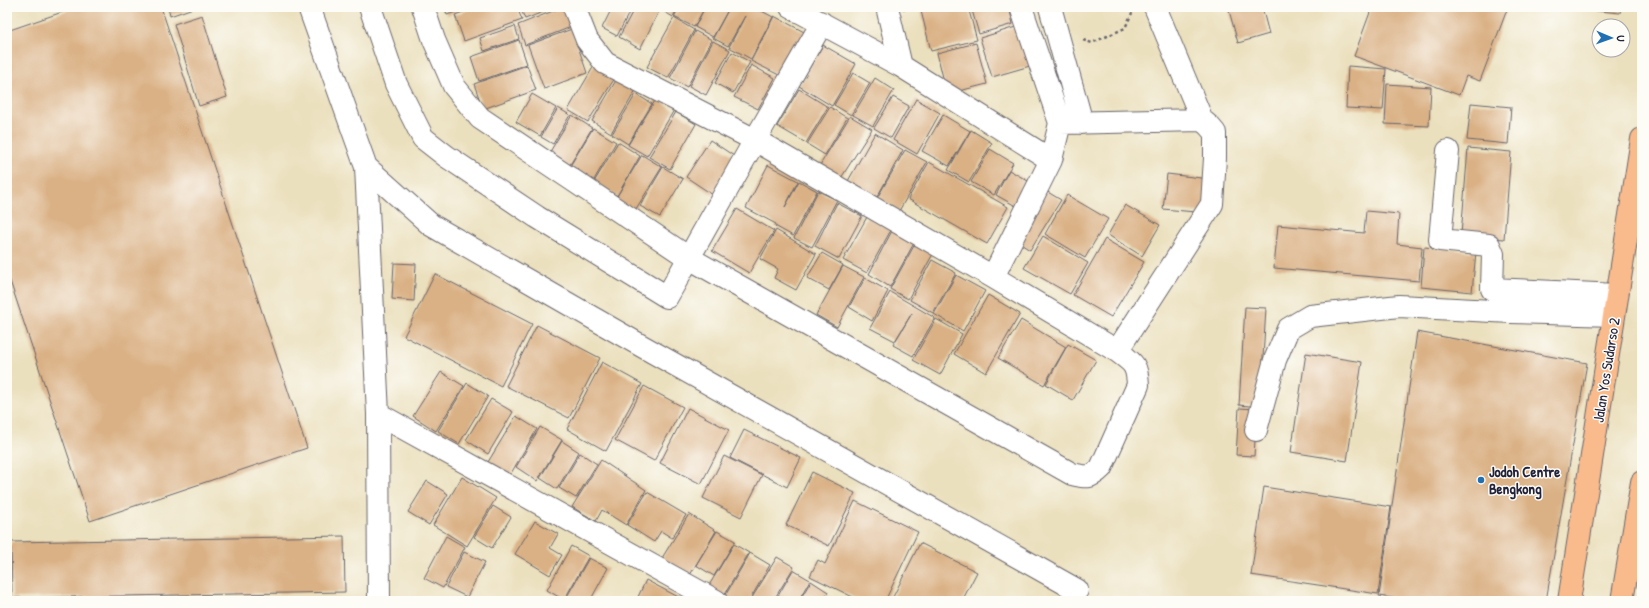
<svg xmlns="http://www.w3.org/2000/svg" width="1649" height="608" viewBox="0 0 1649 608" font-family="'Patrick Hand',sans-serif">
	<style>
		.building { fill: #dab185 }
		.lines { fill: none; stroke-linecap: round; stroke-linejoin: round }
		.minor-casing { stroke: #686469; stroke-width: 24 }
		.major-casing { stroke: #686469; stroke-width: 24 }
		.path { stroke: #686469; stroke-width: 2.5; stroke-dasharray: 3 3; stroke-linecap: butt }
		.minor { stroke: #fff; stroke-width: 22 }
		.major { stroke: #fabb8c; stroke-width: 22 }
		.poi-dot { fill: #1f6fb2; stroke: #fdfcf7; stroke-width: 1.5 }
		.labels { text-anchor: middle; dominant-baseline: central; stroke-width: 3; stroke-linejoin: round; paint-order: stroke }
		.street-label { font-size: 15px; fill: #22223b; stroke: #fdfcf7 }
		.poi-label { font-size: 15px; font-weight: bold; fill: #22223b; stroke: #fdfcf7; text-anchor: start }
	</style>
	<rect width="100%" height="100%" fill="#fdfcf7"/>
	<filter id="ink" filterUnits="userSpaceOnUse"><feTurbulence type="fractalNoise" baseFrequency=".025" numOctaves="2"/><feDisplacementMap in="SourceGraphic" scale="8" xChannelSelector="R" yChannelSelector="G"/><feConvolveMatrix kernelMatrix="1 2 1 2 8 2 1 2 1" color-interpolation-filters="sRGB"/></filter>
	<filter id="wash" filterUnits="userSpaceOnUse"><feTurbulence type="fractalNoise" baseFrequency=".012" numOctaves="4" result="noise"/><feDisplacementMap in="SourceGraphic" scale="16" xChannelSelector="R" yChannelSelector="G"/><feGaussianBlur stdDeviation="0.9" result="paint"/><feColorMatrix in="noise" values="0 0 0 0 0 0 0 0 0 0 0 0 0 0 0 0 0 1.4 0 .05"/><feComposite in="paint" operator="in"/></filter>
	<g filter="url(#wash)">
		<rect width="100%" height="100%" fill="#ebe0be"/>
		<g id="blocks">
			<path class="building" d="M77 7H161L307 448 90 521 7 272V31Z
				M168 7H196L170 16Z
				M444 7H470L447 15Z
				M476 7H517L522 20 464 41 455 15Z
				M520 7H556L525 19Z
				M563 7 571 27 525 45 518 25Z
				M607 7H632L617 36 602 28 611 10Z
				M635 7H651L659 11 640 49 619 37Z
				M659 7H678L673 17 658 8Z
				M679 7H705L694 27 674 17Z
				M705 7H754L773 17 751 59 729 47 745 16 728 46 713 38 728 10 713 37 695 27Z
				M903 7H913V8L904 10Z
				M937 7H968L977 40 931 51 921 11Z
				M971 7H1009L1013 24 979 34Z
				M1228 7H1262L1269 34 1238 43Z
				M1372 7H1508L1480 81 1466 76 1459 95 1354 56Z
				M1558 7H1621L1620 13Z
				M202 15 227 97 199 106 174 24Z
				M774 16 806 33 783 77 751 61Z
				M674 18 694 30 668 78 647 67Z
				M515 26 519 39 484 51 480 38Z
				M1019 26 1030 66 992 77 980 38Z
				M572 29 587 73 544 89 528 45Z
				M695 31 712 40 687 87 670 78Z
				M519 40 527 64 479 81 471 57Z
				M713 41 730 50 706 95 689 86Z
				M976 43 987 84 947 94 937 53Z
				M823 45 856 64 832 106 799 86Z
				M732 52 750 62 733 93 715 83Z
				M595 64 616 76 588 122 568 110Z
				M527 65 536 90 483 109 474 84Z
				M751 65 775 78 758 109 734 97Z
				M1348 66 1386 69 1383 110 1346 108Z
				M853 73 870 83 851 115 834 105Z
				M618 77 637 88 611 133 592 121Z
				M875 78 894 90 873 126 853 115Z
				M1387 84 1431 87 1429 126 1385 124Z
				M799 89 828 107 806 143 777 126Z
				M532 94 556 108 540 136 516 122Z
				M636 94 652 104 628 144 612 134Z
				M893 97 909 106 891 138 874 128Z
				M656 99 674 110 647 156 628 145Z
				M916 99 940 113 917 154 893 140Z
				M1471 103 1511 107 1508 144 1467 140Z
				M830 107 847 118 825 155 807 144Z
				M558 108 570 115 553 144 541 137Z
				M676 112 696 124 670 169 649 157Z
				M572 115 592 128 565 173 545 160Z
				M943 115 970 131 949 166 922 151Z
				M850 116 872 129 841 178 820 165Z
				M593 128 616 142 591 185 567 171Z
				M971 130 992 143 969 182 948 170Z
				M875 133 903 150 877 197 848 181Z
				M710 140 737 158 713 195 686 177Z
				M618 142 640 156 617 196 594 182Z
				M1468 148 1511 152 1504 239 1461 235Z
				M990 149 1013 163 994 195 971 182Z
				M905 150 927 162 899 211 877 198Z
				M642 155 662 167 634 212 614 201Z
				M929 162 1008 207 987 244 908 199Z
				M768 165 798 181 785 207 799 181 817 191 793 236 775 226 776 224 746 208Z
				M663 167 683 179 660 217 640 206Z
				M1009 170 1035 185 1021 209 996 195Z
				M1167 174 1210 179 1206 213 1163 209Z
				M818 191 837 200 812 247 794 238Z
				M1046 191 1061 200 1030 250 1016 241Z
				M1067 195 1108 219 1085 258 1045 234Z
				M837 203 862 216 839 259 815 246Z
				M1125 205 1160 225 1142 256 1108 235Z
				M737 209 774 231 749 273 712 251Z
				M1366 211 1399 214 1397 244 1422 247 1419 281 1274 268 1278 225 1364 233Z
				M867 217 891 230 867 273 843 260Z
				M776 230 816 254 796 290 774 278 778 269 760 259Z
				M892 231 914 243 890 287 869 274Z
				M1043 236 1088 263 1070 294 1024 268Z
				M1105 239 1144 262 1111 317 1073 295Z
				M915 244 933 254 908 299 890 289Z
				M1424 247 1476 252 1472 292 1421 287Z
				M822 253 843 265 829 290 807 278Z
				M932 260 956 273 933 313 910 300Z
				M394 263 416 264 414 301 392 299Z
				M843 266 864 277 837 327 816 315Z
				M435 274 532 324 501 386 404 336Z
				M956 275 985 291 963 331 934 314Z
				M865 278 888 291 872 321 849 307Z
				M890 292 935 318 913 356 893 345 912 313 895 341 870 328Z
				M988 295 1020 314 986 373 954 354Z
				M1245 307 1266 308 1260 407 1239 405Z
				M936 319 962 334 940 375 913 360Z
				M1021 320 1066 347 1044 385 998 358Z
				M537 325 600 358 569 418 506 386Z
				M1417 332 1587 363 1546 601H1411L1379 596Z
				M1068 344 1096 360 1073 400 1046 384Z
				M1306 353 1362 362 1347 461 1291 452Z
				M602 362 642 384 606 451 567 429Z
				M441 372 464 386 436 431 413 416Z
				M467 383 488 396 459 444 438 431Z
				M644 386 683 407 654 461 615 440Z
				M491 399 513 412 488 454 466 440Z
				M688 408 729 430 701 484 660 463Z
				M1239 408 1257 409 1254 456 1236 455Z
				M516 416 537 429 510 475 488 462Z
				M540 427 562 440 537 481 516 467Z
				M744 430 801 458 787 487 730 458Z
				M562 441 579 452 557 489 540 478Z
				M580 453 597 464 576 498 559 488Z
				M724 456 762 475 741 517 703 498Z
				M601 460 646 490 626 525 602 510 596 521 572 507Z
				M812 472 855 493 829 546 786 525Z
				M462 477 496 498 467 546 433 525Z
				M427 481 448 494 429 525 408 512Z
				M1264 487 1391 507 1378 594 1251 575Z
				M647 492 686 515 672 538 661 531 654 542 627 525Z
				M855 501 918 532 885 601H861L810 576 818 560 825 564Z
				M493 506 511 517 492 548 474 537Z
				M689 514 716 531 690 575 662 558Z
				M535 521 558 534 550 548 562 555 550 575 515 554Z
				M717 531 735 541 714 576 696 565Z
				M344 536 345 592 12 598 11 542Z
				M446 536 465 547 443 588 424 578Z
				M920 543 977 572 962 601H891Z
				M734 544 749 553 723 597 708 587Z
				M571 546 589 556 564 600 547 590Z
				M464 552 485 562 467 597 446 587Z
				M750 553 770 565 749 601H733L725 596Z
				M777 557 794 567 773 601H750Z
				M589 558 608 568 590 601H568L565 600Z
				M793 570 810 580 798 601H775Z
				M646 580 686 601H636Z
				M811 581 828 592 823 601H799Z
				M828 596 836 601H826Z"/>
		</g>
	</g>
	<g filter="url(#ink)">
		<use href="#blocks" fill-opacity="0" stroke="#686469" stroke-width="1"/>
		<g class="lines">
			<defs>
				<path id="minor" d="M309 7 366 167 378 414 379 601
					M370 7 396 84 423 138 446 156 537 217 667 297 755 140 822 23
					M423 7 434 40 454 86 480 118 689 258 1072 474C1086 477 1090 479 1101 468L1138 385C1137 364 1133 363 1117 351L993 277 755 140 605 63 587 40 574 7
					M791 7 901 66 1051 160
					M887 7 901 66
					M1050 7 1082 123
					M1155 7 1202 120
					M1060 123 1202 120 1209 126 1215 133V158L1212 204 1117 351
					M1448 151 1440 240 1489 245 1493 254 1492 289 1617 295
					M366 167 431 225 640 345 1077 590
					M993 277 1051 160 1060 123 1021 7
					M378 414 716 601
					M1256 430 1275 360 1288 329 1310 316 1399 306 1511 312 1614 315"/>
				<path id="major" d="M1569 601 1642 139
					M1622 601 1642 482"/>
			</defs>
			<use href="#minor" class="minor-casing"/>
			<use href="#major" class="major-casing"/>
			<path class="path" d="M1083 40 1092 43 1125 28 1132 13"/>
			<use href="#minor" class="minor"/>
			<use href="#major" class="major"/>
		</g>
	</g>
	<circle class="poi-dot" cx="1481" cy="480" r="4"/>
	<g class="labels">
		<g class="street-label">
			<text transform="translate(1606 370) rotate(-81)">Jalan Yos Sudarso 2</text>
		</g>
		<g class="poi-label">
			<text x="1489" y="471">Jodoh Centre<tspan x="1489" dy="17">Bengkong</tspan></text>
		</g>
	</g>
	<rect width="1649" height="608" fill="none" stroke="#fdfcf7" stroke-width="24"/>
	<g transform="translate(1611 38) rotate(92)"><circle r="19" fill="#fdfcf7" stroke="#a5a5ac"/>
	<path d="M0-3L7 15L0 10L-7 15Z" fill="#1f6fb2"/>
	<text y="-6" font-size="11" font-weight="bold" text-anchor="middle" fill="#22223b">U</text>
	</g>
</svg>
